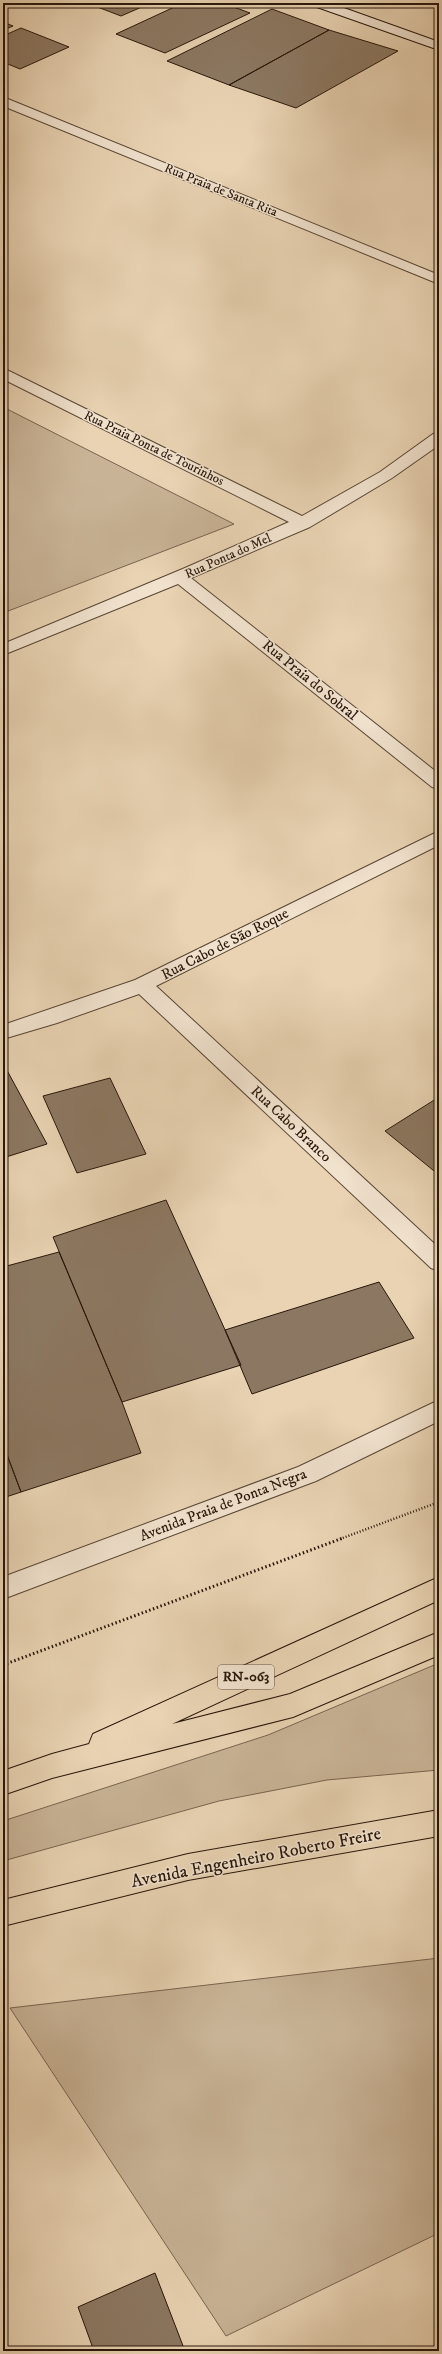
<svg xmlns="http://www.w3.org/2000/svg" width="442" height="2354" viewBox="0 0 442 2354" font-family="'IM FELL DW Pica',serif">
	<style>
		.green { fill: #c8b396; stroke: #786450 }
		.building { fill: #8c7862; stroke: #28160a }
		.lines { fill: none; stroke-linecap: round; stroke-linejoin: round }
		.minor-casing { stroke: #584534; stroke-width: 2 }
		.secondary-casing { stroke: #28160a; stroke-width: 2 }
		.primary-casing { stroke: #28160a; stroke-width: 2 }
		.path-far1 { stroke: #28160a; stroke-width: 2.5; stroke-dasharray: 1 2; stroke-linecap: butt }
		.path { stroke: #28160a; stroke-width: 3; stroke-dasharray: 1.5 2.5; stroke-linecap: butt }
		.minor { fill: #f1e2ce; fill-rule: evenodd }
		.secondary { fill: #f1e2ce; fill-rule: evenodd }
		.primary { fill: #e9d3b3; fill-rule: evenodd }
		.labels { text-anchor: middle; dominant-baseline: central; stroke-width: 3; stroke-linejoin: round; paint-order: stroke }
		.far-street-label { font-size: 13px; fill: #28160a; stroke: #f1e2ce }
		.shield { fill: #f1e2ce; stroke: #645345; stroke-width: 1 }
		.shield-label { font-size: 14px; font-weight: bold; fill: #28160a }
		.street-label { font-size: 15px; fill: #28160a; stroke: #f1e2ce }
		.near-street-label { font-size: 18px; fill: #28160a; stroke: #f1e2ce }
	</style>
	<rect width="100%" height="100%" fill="#e9d3b3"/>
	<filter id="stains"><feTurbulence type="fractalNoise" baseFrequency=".005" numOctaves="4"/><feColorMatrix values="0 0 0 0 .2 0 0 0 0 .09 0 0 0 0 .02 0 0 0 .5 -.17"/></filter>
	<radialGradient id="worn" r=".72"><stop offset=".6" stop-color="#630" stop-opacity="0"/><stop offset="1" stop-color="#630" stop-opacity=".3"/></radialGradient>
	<path class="green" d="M3 407 234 524 3 613Z
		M439 1663V1770L327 1780 219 1801 3 1861V1821L268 1735Z
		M439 1958V2233L226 2336 10 2008Z"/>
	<path class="building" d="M87 3H151L121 16Z
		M183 3H223L250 13 165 53 116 34Z
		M272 9 329 30 229 85 167 61Z
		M3 22 13 26 3 30Z
		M21 28 69 47 20 69 3 62V36Z
		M329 30 398 51 296 108 229 85Z
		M3 1063 47 1144 3 1158Z
		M110 1078 146 1154 77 1173 43 1096Z
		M439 1097V1175L385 1131Z
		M166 1200 241 1365 122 1402 53 1237Z
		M59 1252 122 1402 141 1453 21 1492 3 1444V1267Z
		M379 1282 414 1338 252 1394 225 1330Z
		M3 1444 21 1492 3 1498Z
		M155 2273 185 2351H94L78 2307Z"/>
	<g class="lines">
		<defs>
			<path id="minor" d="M3 97 439 275V284L3 106Z
				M3 368 302 516 380 472 433 434 439 432V445L392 478 310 527 191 578 439 774V789L432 787 178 584 3 655V644L185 568 289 522 3 379Z
				M439 831V845L156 986 439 1248V1271L431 1268 139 994 57 1023 3 1039V1025L135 980Z
				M439 1400V1421L316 1481 3 1599V1577L298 1467Z"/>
			<path id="secondary" d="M312 3H330L439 42V50L314 6Z"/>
			<path id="primary" d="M439 1577V1600L172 1724 290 1694 439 1632V1655L293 1717 52 1778 3 1795V1771L52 1754 89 1744 93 1734Z
				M439 1810V1836L188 1880 3 1926V1900L188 1854Z"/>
		</defs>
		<use href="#minor" class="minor-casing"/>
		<use href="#secondary" class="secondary-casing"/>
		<use href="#primary" class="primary-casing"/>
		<path class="path-far1" d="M340 1539 439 1502"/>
		<path class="path" d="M3 1665 343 1538"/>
		<use href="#minor" class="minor"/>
		<use href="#secondary" class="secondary"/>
		<use href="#primary" class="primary"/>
	</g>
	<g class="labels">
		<g class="far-street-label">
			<text transform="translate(221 190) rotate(22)">Rua Praia de Santa Rita</text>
			<text transform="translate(154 448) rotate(26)">Rua Praia Ponta de Tourinhos</text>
			<text transform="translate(228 556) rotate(-24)">Rua Ponta do Mel</text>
		</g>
		<rect class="shield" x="218" y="1665" width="56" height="24" rx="3"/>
		<g class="shield-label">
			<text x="246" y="1677">RN-063</text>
		</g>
		<g class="street-label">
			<text transform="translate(310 680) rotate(39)">Rua Praia do Sobral</text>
			<text transform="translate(225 944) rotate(-27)">Rua Cabo de São Roque</text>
			<text transform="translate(291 1124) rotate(43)">Rua Cabo Branco</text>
			<text transform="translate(223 1505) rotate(-21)">Avenida Praia de Ponta Negra</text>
		</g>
		<g class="near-street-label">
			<text transform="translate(256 1858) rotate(-11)">Avenida Engenheiro Roberto Freire</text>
		</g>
	</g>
	<rect width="442" height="2354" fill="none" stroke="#e9d3b3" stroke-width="16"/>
	<rect x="4" y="4" width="434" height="2346" fill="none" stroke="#28160a" stroke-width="2"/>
	<rect x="8" y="8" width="426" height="2338" fill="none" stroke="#28160a"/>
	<rect width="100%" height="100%" filter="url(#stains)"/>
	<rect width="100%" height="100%" fill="url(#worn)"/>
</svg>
